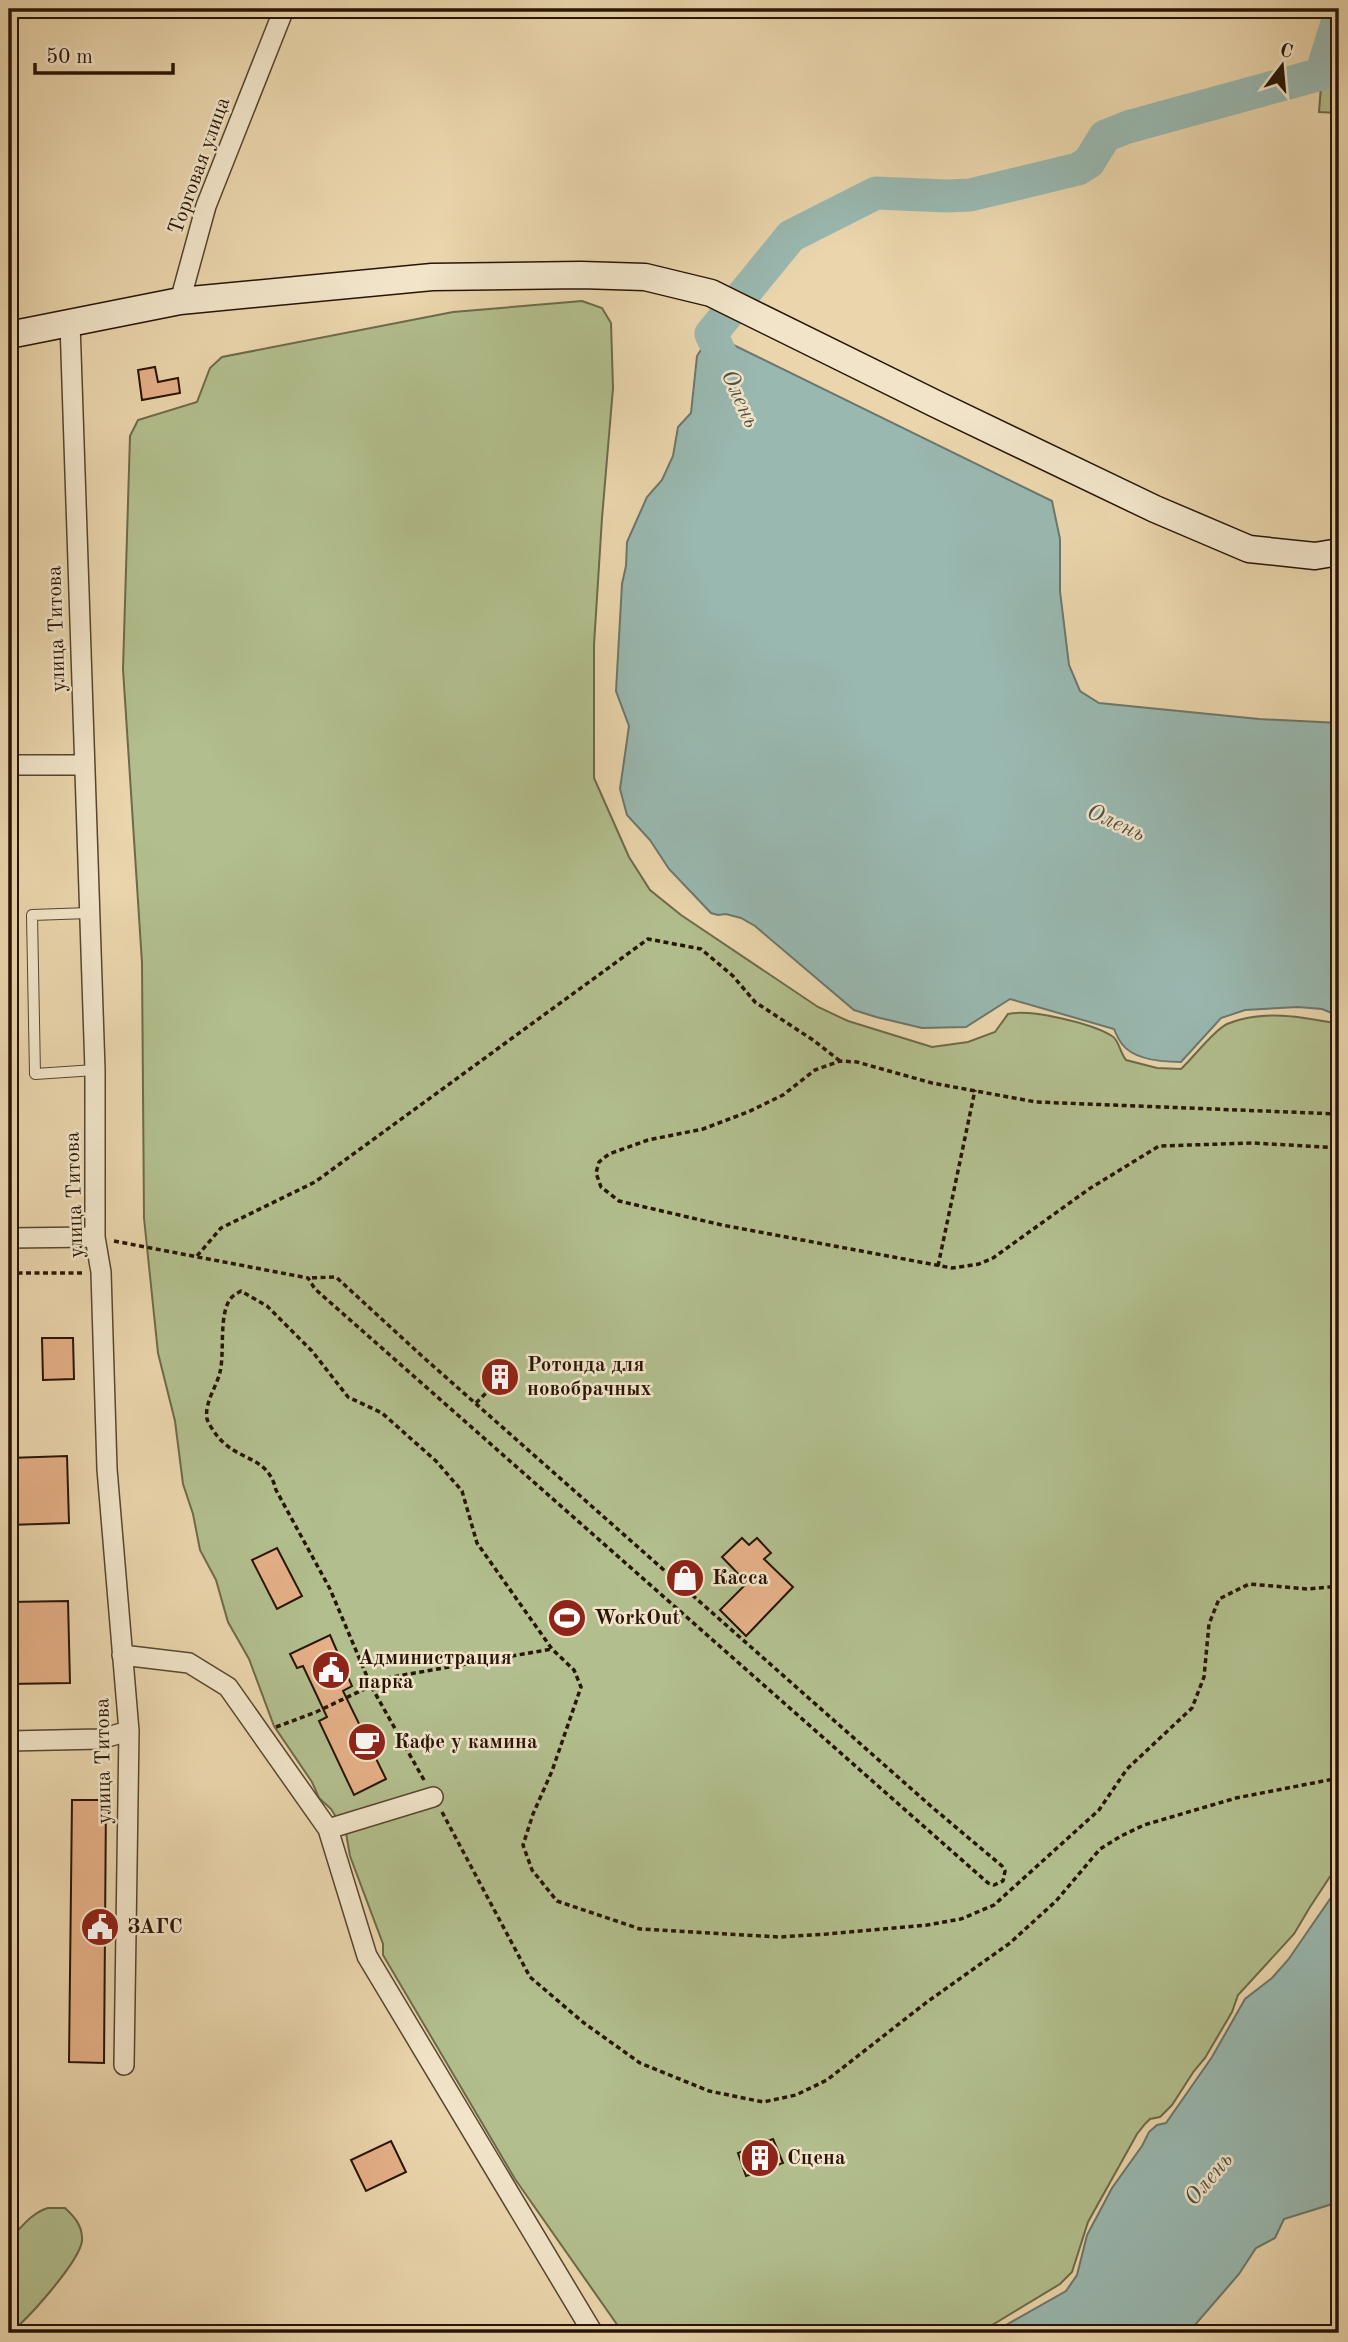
<svg xmlns="http://www.w3.org/2000/svg" width="1348" height="2342" viewBox="0 0 1348 2342" font-family="'Old Standard TT',serif">
	<style>
		.green { fill: #b2be8d; stroke: #6d6a4a; stroke-width: 2 }
		.water { fill: #99b8b0; stroke: #6c776c; stroke-width: 2 }
		.lines { fill: none; stroke-linecap: round; stroke-linejoin: round }
		.river { stroke: #99b8b0; stroke-width: 33 }
		.building { fill: #e5b087; stroke: #281506; stroke-width: 2 }
		.service-casing { stroke: #584530; stroke-width: 12 }
		.minor-casing { stroke: #584530; stroke-width: 22 }
		.secondary-casing { stroke: #281506; stroke-width: 29 }
		.path { stroke: #281506; stroke-width: 3.5; stroke-dasharray: 5 3.5; stroke-linecap: butt }
		.service { stroke: #f1e4c9; stroke-width: 10 }
		.minor { stroke: #f1e4c9; stroke-width: 19 }
		.secondary { stroke: #f1e4c9; stroke-width: 26 }
		.labels { text-anchor: middle; dominant-baseline: central; stroke-width: 5; stroke-linejoin: round; paint-order: stroke }
		.street-label { font-size: 21px; fill: #281506; stroke: #f1e4c9 }
		.poi-label { font-size: 21px; font-weight: bold; fill: #281506; stroke: #f1e4c9; text-anchor: start }
		.water-label { font-size: 23px; font-style: italic; fill: #504e42; stroke: #f1e4c9 }
	</style>
	<rect width="100%" height="100%" fill="#ead5ac"/>
	<filter id="stains"><feTurbulence type="fractalNoise" baseFrequency=".00286" numOctaves="4"/><feColorMatrix values="0 0 0 0 .2 0 0 0 0 .09 0 0 0 0 .02 0 0 0 .5 -.17"/></filter>
	<radialGradient id="worn" r=".72"><stop offset=".6" stop-color="#630" stop-opacity="0"/><stop offset="1" stop-color="#630" stop-opacity=".3"/></radialGradient>
	<path class="green" d="M1327 9H1339V113L1319 112Z
		M582 301 602 308 611 323 613 388 602 518 594 645V778L629 857 650 890 681 915 818 1007 848 1021 932 1047 968 1042 995 1032 1008 1014C1031 1009 1091 1023 1112 1036 1119 1040 1120 1053 1126 1060L1157 1068 1181 1069C1192 1059 1215 1029 1227 1024 1263 1009 1303 1017 1339 1024V1863L1310 1907 1294 1934 1238 1995 1232 2012 1205 2058 1194 2071 1172 2105 1160 2117 1150 2119 1145 2124 1137 2134 1088 2222 1072 2272 1060 2284 979 2333H623L515 2179 383 1955V1944L350 1856 346 1833 331 1809 319 1798 312 1782 274 1726 249 1659 228 1622 216 1580 200 1550 193 1514 183 1484 175 1421 158 1353 144 1218 142 963 123 669 130 436 138 420 197 402 210 368 222 357 453 312Z
		M48 2208H65C75 2217 83 2227 82 2241 79 2262 26 2322 9 2333V2240C21 2228 31 2213 48 2208Z"/>
	<path class="water" d="M711 334 1052 501 1060 539V591L1069 665 1080 691 1099 703 1259 719 1339 723V1016L1322 1009 1298 1007 1245 1010 1221 1018 1181 1062C1163 1062 1134 1060 1122 1044 1119 1040 1116 1034 1114 1029L1010 999 966 1027 922 1028 876 1017 854 1010 755 926 741 918 726 914 718 915 711 913 669 869 650 840 627 815 620 789 629 726 616 691 622 584 626 566 627 542 647 497 662 480 673 456 678 427 691 413 697 356Z
		M1339 1886V2197L1329 2205 1284 2219 1275 2238 1256 2248 1239 2274 1188 2333H992L1066 2291 1077 2275 1087 2235 1112 2188 1142 2146 1149 2132 1157 2125 1166 2123 1212 2057 1245 1999 1272 1978 1288 1960Z"/>
	<g class="lines">
		<path class="river" d="M731 375 711 334 791 236 876 193 947 196 970 195 1078 169 1089 162 1105 136 1128 127 1321 74 1339 17"/>
	</g>
	<path class="building" d="M155 367 158 382 178 378 180 393 142 400 138 370Z
		M42 1338H73L74 1379 43 1380Z
		M492 1377a8 8 0 1 1 16 0a8 8 0 1 1-16 0Z
		M67 1456 69 1523 9 1525V1458Z
		M742 1538 749 1545 757 1538 771 1553 764 1559 793 1587 746 1636 720 1610 747 1583 722 1557Z
		M277 1548 302 1596 277 1609 252 1560Z
		M68 1601 70 1683 9 1684V1602Z
		M330 1635 352 1686 343 1691 386 1779 354 1795 319 1721 327 1717 303 1666 297 1668 290 1654Z
		M72 1800H106L104 2063 69 2062Z
		M773 2139 783 2163 746 2176 738 2153Z
		M391 2141 406 2172 366 2191 351 2160Z"/>
	<g class="lines">
		<defs>
			<path id="service" d="M89 913 32 915 35 1074 95 1070"/>
			<path id="minor" d="M180 301 206 206 284 9
				M70 323 95 1070V1237L101 1272 107 1469 129 1731 124 2065
				M9 765H84
				M9 1238 95 1237
				M122 1655 189 1663 228 1687 328 1829 367 1956 593 2333
				M9 1741 100 1739 129 1731
				M328 1829 433 1797"/>
			<path id="secondary" d="M9 335 180 301 432 277 581 275 645 277 711 293 936 404 1155 509 1249 549 1315 556 1339 552"/>
		</defs>
		<use href="#service" class="service-casing"/>
		<use href="#minor" class="minor-casing"/>
		<use href="#secondary" class="secondary-casing"/>
		<path class="path" d="M1339 1114 1036 1102 932 1083 857 1062 840 1061 815 1070 783 1095 748 1112 703 1129 648 1140 609 1154 599 1162 596 1173 601 1187 619 1201 722 1225 952 1268 979 1264 993 1258 1089 1189 1159 1146 1253 1143 1339 1148
			M114 1241 308 1278 315 1289 988 1883 994 1885 1003 1881 1005 1871 1002 1866 933 1808 423 1357 336 1277 308 1278
			M197 1256 221 1228 315 1182 648 939 701 949 733 976 755 1002 813 1040 840 1061
			M938 1266 975 1090
			M9 1273H84
			M476 1403 491 1388 502 1391 512 1385 515 1374 510 1364 498 1361 488 1367 485 1378 491 1388
			M369 1681 552 1649
			M276 1727 316 1712 371 1686
			M424 1780 371 1686 330 1589 276 1490C267 1453 236 1463 215 1433 213 1430 208 1423 207 1419 204 1403 217 1386 220 1372 225 1352 218 1311 232 1297 235 1294 238 1293 241 1291L267 1306 312 1351 348 1397 382 1413 436 1461 462 1491 477 1543 552 1649 574 1670 581 1687 552 1771 533 1814 523 1845 532 1870 557 1901 640 1929 780 1937 827 1934 927 1925 961 1919 994 1905 1099 1810 1127 1769 1192 1708 1204 1677 1209 1624 1219 1599 1249 1584 1308 1589 1339 1586
			M442 1812 530 1977 584 2023 640 2063 709 2091 763 2102 796 2095 827 2080 927 2002 1010 1943 1056 1901 1100 1849 1121 1836 1144 1825 1236 1798 1339 1778"/>
		<use href="#service" class="service"/>
		<use href="#minor" class="minor"/>
		<use href="#secondary" class="secondary"/>
	</g>
	<defs>
		<symbol id="building-disc" viewBox="-11 -11 22 22"><circle r="9.5" fill="#8f2418" stroke="#f1e4c9"/><path d="M-4-6H4V6H1V3H-1V6H-4ZM-2.5-4.3h1.7v1.8h-1.7ZM.8-4.3h1.7v1.8H.8ZM-2.5-1h1.7V.8h-1.7ZM.8-1h1.7V.8H.8Z" fill="#fff"/></symbol>
		<symbol id="shop-disc" viewBox="-11 -11 22 22"><circle r="9.5" fill="#8f2418" stroke="#f1e4c9"/><path d="M-5-2.5h2.3a2.7 3.5 0 0 1 5.4 0H5L5.5 6h-11ZM-1.5-2.5h3a1.5 2.3 0 0 0-3 0Z" fill="#fff"/></symbol>
		<symbol id="stadium-disc" viewBox="-11 -11 22 22"><circle r="9.5" fill="#8f2418" stroke="#f1e4c9"/><path d="M0-5a6.5 5 0 1 0 0 10a6.5 5 0 1 0 0-10ZM-3.5-1.8h7v3.6h-7Z" fill="#fff"/></symbol>
		<symbol id="civic-disc" viewBox="-11 -11 22 22"><circle r="9.5" fill="#8f2418" stroke="#f1e4c9"/><path d="M-.6-6.5H3V-4.5H.6V-3L4-1V1h2V6H-6V1h2V-1L-.6-3ZM-1.2 2.5V6h2.4V2.5Z" fill="#fff"/></symbol>
		<symbol id="cafe-disc" viewBox="-11 -11 22 22"><circle r="9.5" fill="#8f2418" stroke="#f1e4c9"/><path d="M-5.5-4.5H6V0H3Q3 3.5 0 3.5H-2.5Q-5.5 3.5-5.5 0ZM3-3.2v2h1.7v-2ZM-6 4.5H4V6H-6Z" fill="#fff"/></symbol>
	</defs>
	<g fill-rule="evenodd">
		<use href="#building-disc" x="478" y="1355" width="44" height="44"/>
		<use href="#shop-disc" x="663" y="1556" width="44" height="44"/>
		<use href="#stadium-disc" x="545" y="1596" width="44" height="44"/>
		<use href="#civic-disc" x="309" y="1648" width="44" height="44"/>
		<use href="#cafe-disc" x="345" y="1720" width="44" height="44"/>
		<use href="#civic-disc" x="78" y="1905" width="44" height="44"/>
		<use href="#building-disc" x="738" y="2136" width="44" height="44"/>
	</g>
	<g class="labels">
		<g class="street-label">
			<text transform="translate(200 166) rotate(-70)">Торговая улица</text>
			<text transform="translate(57 629) rotate(-92)">улица Титова</text>
			<text transform="translate(75 1195) rotate(-92)">улица Титова</text>
			<text transform="translate(104 1761) rotate(-91)">улица Титова</text>
		</g>
		<g class="poi-label">
			<text x="527" y="1365">Ротонда для<tspan x="527" dy="24">новобрачных</tspan></text>
			<text x="712" y="1578">Касса</text>
			<text x="594" y="1618">WorkOut</text>
			<text x="358" y="1658">Администрация<tspan x="358" dy="24">парка</tspan></text>
			<text x="394" y="1742">Кафе у камина</text>
			<text x="127" y="1927">ЗАГС</text>
			<text x="787" y="2158">Сцена</text>
		</g>
		<g class="water-label">
			<text transform="translate(740 399) rotate(65)">Олень</text>
			<text transform="translate(1116 823) rotate(24)">Олень</text>
			<text transform="translate(1209 2179) rotate(-50)">Олень</text>
		</g>
	</g>
	<rect width="1348" height="2342" fill="none" stroke="#ead5ac" stroke-width="35"/>
	<rect x="10" y="10" width="1327" height="2321" fill="none" stroke="#281506" stroke-width="3.5"/>
	<rect x="18" y="18" width="1313" height="2307" fill="none" stroke="#281506" stroke-width="2"/>
	<g transform="translate(1282 66) rotate(16)" stroke="#f1e4c9" stroke-width="5" paint-order="stroke">
	<path d="M0-5L12 26L0 18L-12 26Z" fill="#281506"/>
	<text y="-10" font-size="19" font-weight="bold" text-anchor="middle" fill="#281506">С</text>
	</g>
	<path d="M35 63v10h138v-10" fill="none" stroke="#281506" stroke-width="3.5"/>
	<text x="46" y="63" font-size="21" fill="#281506" stroke="#f1e4c9" stroke-width="5" paint-order="stroke">50 m</text>
	<rect width="100%" height="100%" filter="url(#stains)"/>
	<rect width="100%" height="100%" fill="url(#worn)"/>
</svg>
